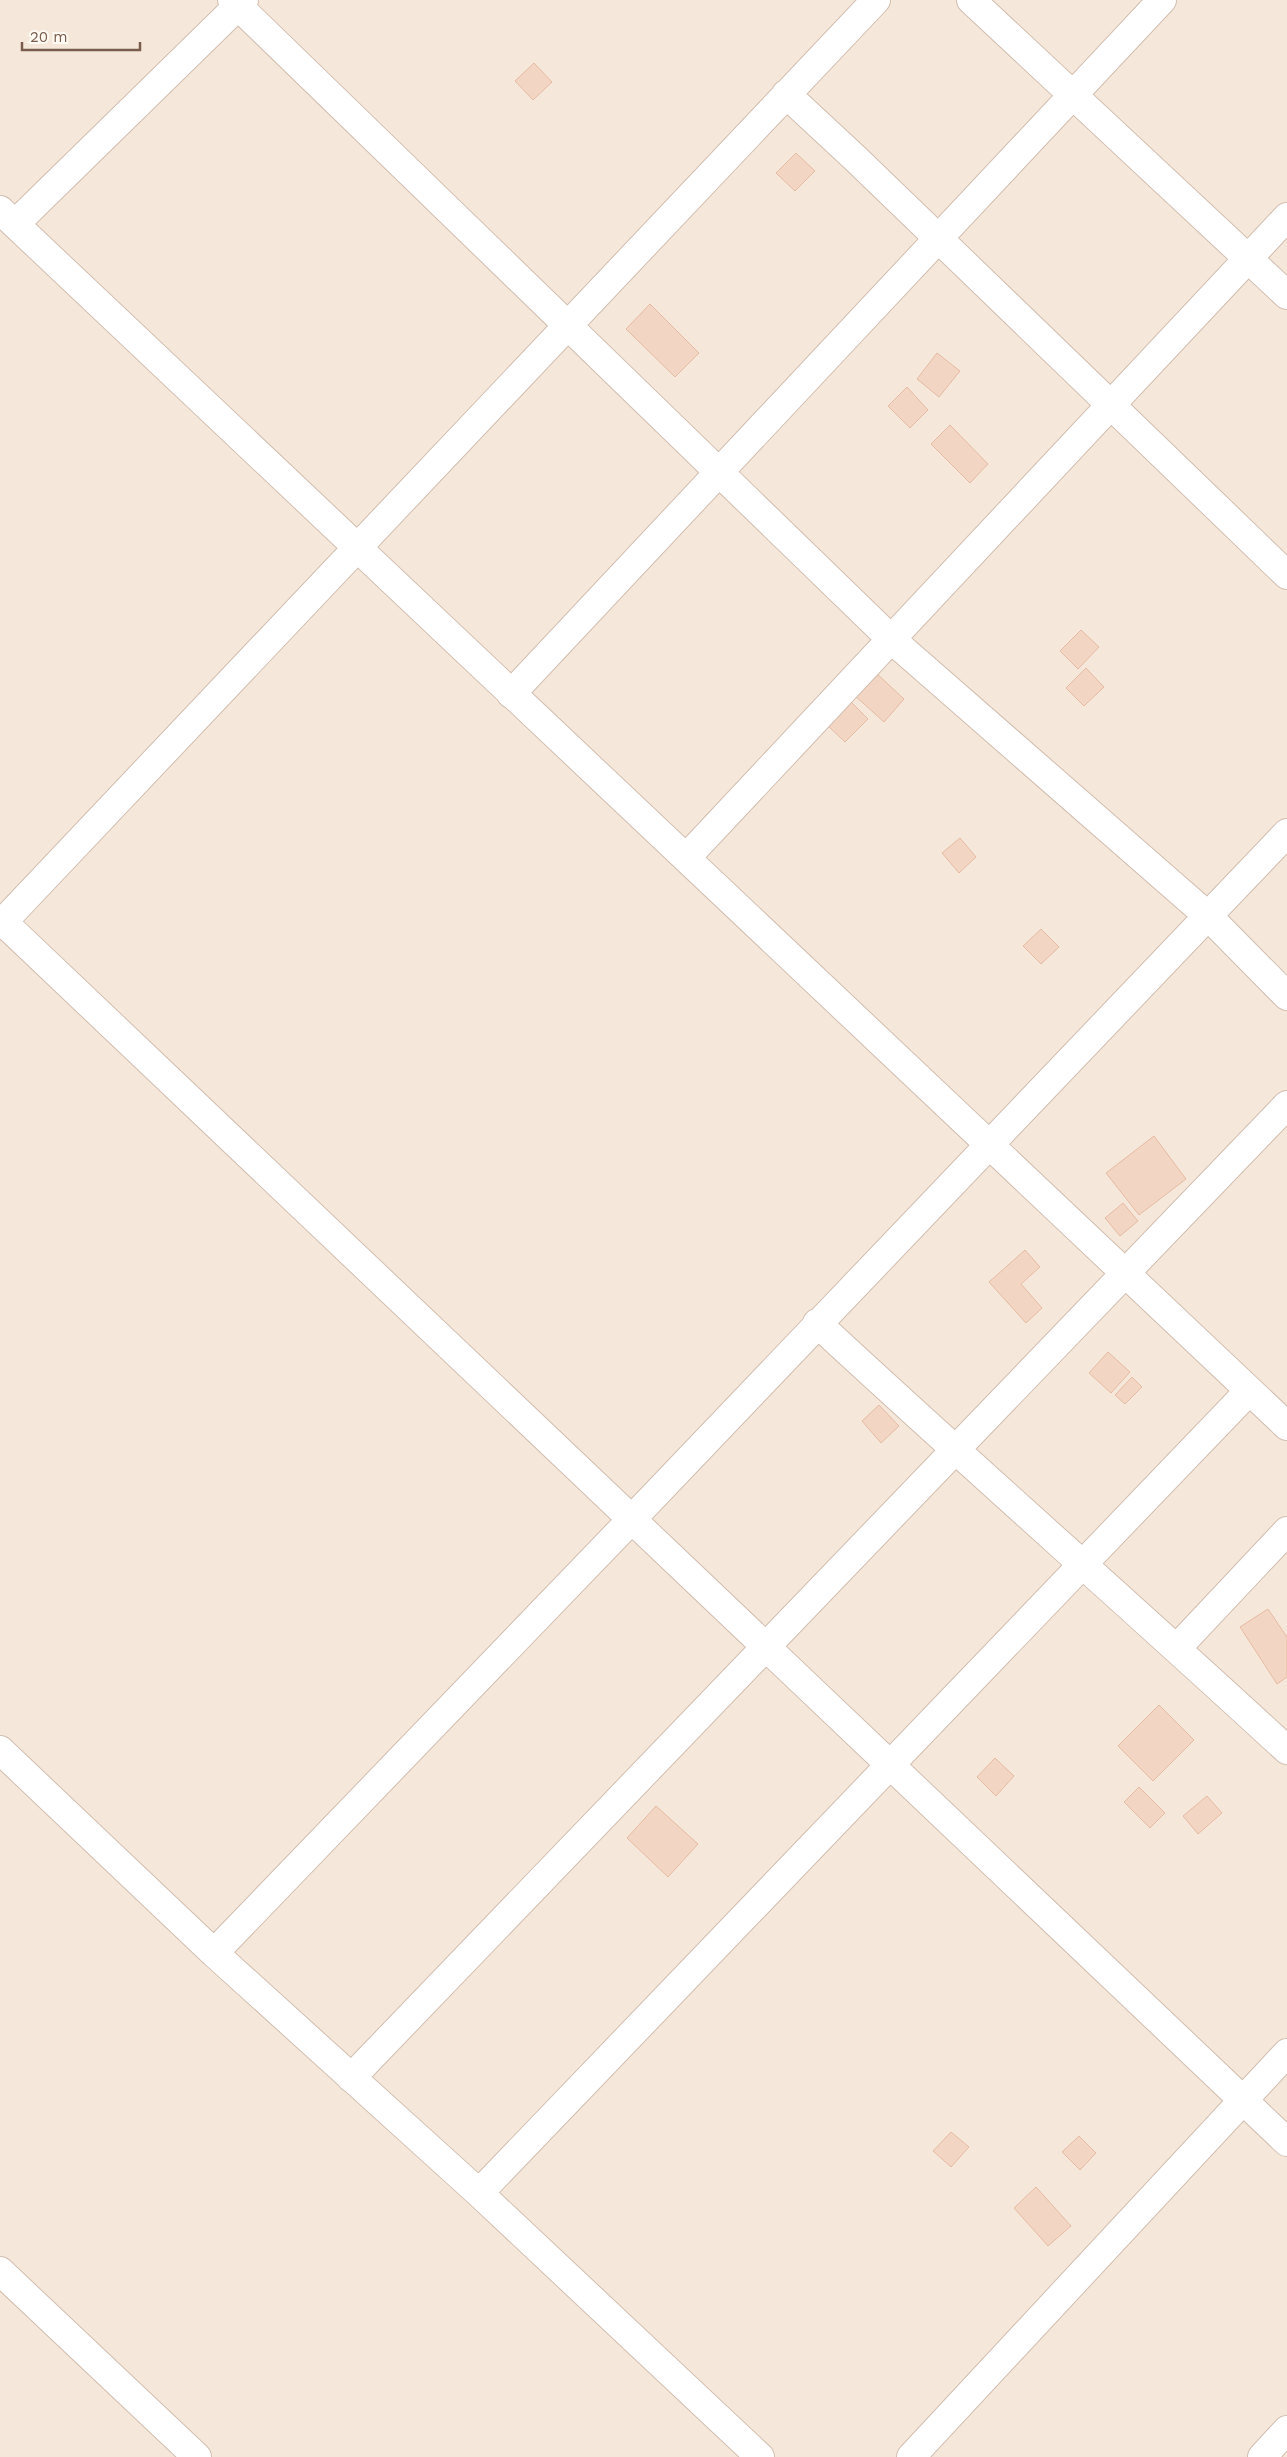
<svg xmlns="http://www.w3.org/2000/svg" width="1287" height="2457" viewBox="0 0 1287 2457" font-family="'Work Sans',sans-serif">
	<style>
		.residential { fill: #f5e8da }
		.building { fill: #f3d5c3; stroke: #e6bba3 }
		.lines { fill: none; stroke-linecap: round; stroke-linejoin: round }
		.minor-casing { stroke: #d1beb0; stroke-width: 30 }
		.minor { stroke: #fff; stroke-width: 28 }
	</style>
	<rect width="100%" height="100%" fill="#fdf6ec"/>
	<path class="residential" d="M0 0H1287V2457H0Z"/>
	<path class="building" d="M534 63 552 82 533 100 515 81Z
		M796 153 815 171 795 191 776 173Z
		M650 304 699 353 675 377 626 329Z
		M937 353 960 371 939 397 917 379Z
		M907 387 928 410 910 428 888 406Z
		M950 425 988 464 970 483 931 444Z
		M1081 630 1099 647 1078 669 1060 651Z
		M1086 668 1104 687 1084 706 1066 688Z
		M874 671 904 699 884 722 853 694Z
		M848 699 868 719 845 742 825 723Z
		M960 838 976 857 959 873 942 853Z
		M1041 929 1059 947 1041 964 1023 946Z
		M1154 1136 1186 1179 1139 1215 1106 1173Z
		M1123 1203 1138 1221 1120 1236 1105 1218Z
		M1025 1250 1040 1267 1021 1284 1042 1308 1026 1323 989 1282Z
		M1108 1352 1130 1372 1111 1393 1089 1373Z
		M1132 1377 1142 1387 1125 1404 1115 1395Z
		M879 1405 899 1426 881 1443 862 1421Z
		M1268 1609 1287 1637V1677L1277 1684 1240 1627Z
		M1159 1705 1194 1740 1153 1781 1118 1746Z
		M995 1758 1014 1776 996 1796 977 1777Z
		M1139 1787 1165 1813 1150 1828 1124 1802Z
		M1207 1796 1222 1813 1198 1834 1183 1816Z
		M656 1806 698 1844 668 1877 627 1838Z
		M951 2132 969 2147 951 2167 933 2151Z
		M1079 2136 1096 2153 1080 2170 1062 2152Z
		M1036 2187 1071 2226 1048 2246 1014 2208Z"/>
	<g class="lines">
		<defs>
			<path id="minor" d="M232 0 891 639 1208 916 1287 996
				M971 0 1287 295
				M786 94 856 159 1287 575
				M0 210 1287 1426
				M15 224 244 0
				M511 694 1162 0
				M686 858 1287 217
				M0 919 1287 2142
				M0 925 876 0
				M817 1323C972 1467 1131 1606 1287 1750
				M1177 1648 1287 1531
				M0 1750 214 1953 479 2193 760 2457
				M214 1953 632 1519 1287 833
				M351 2078 1287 1105
				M479 2193 1249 1391
				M0 2271 197 2457
				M911 2457 1287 2053
				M1262 2457 1287 2430"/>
		</defs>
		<use href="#minor" class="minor-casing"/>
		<use href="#minor" class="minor"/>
	</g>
	<path d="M22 42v8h118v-8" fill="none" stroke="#7a5c4d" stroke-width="2.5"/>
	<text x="30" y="42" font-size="15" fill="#7a5c4d" stroke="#fffaf3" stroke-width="4" paint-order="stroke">20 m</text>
</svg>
